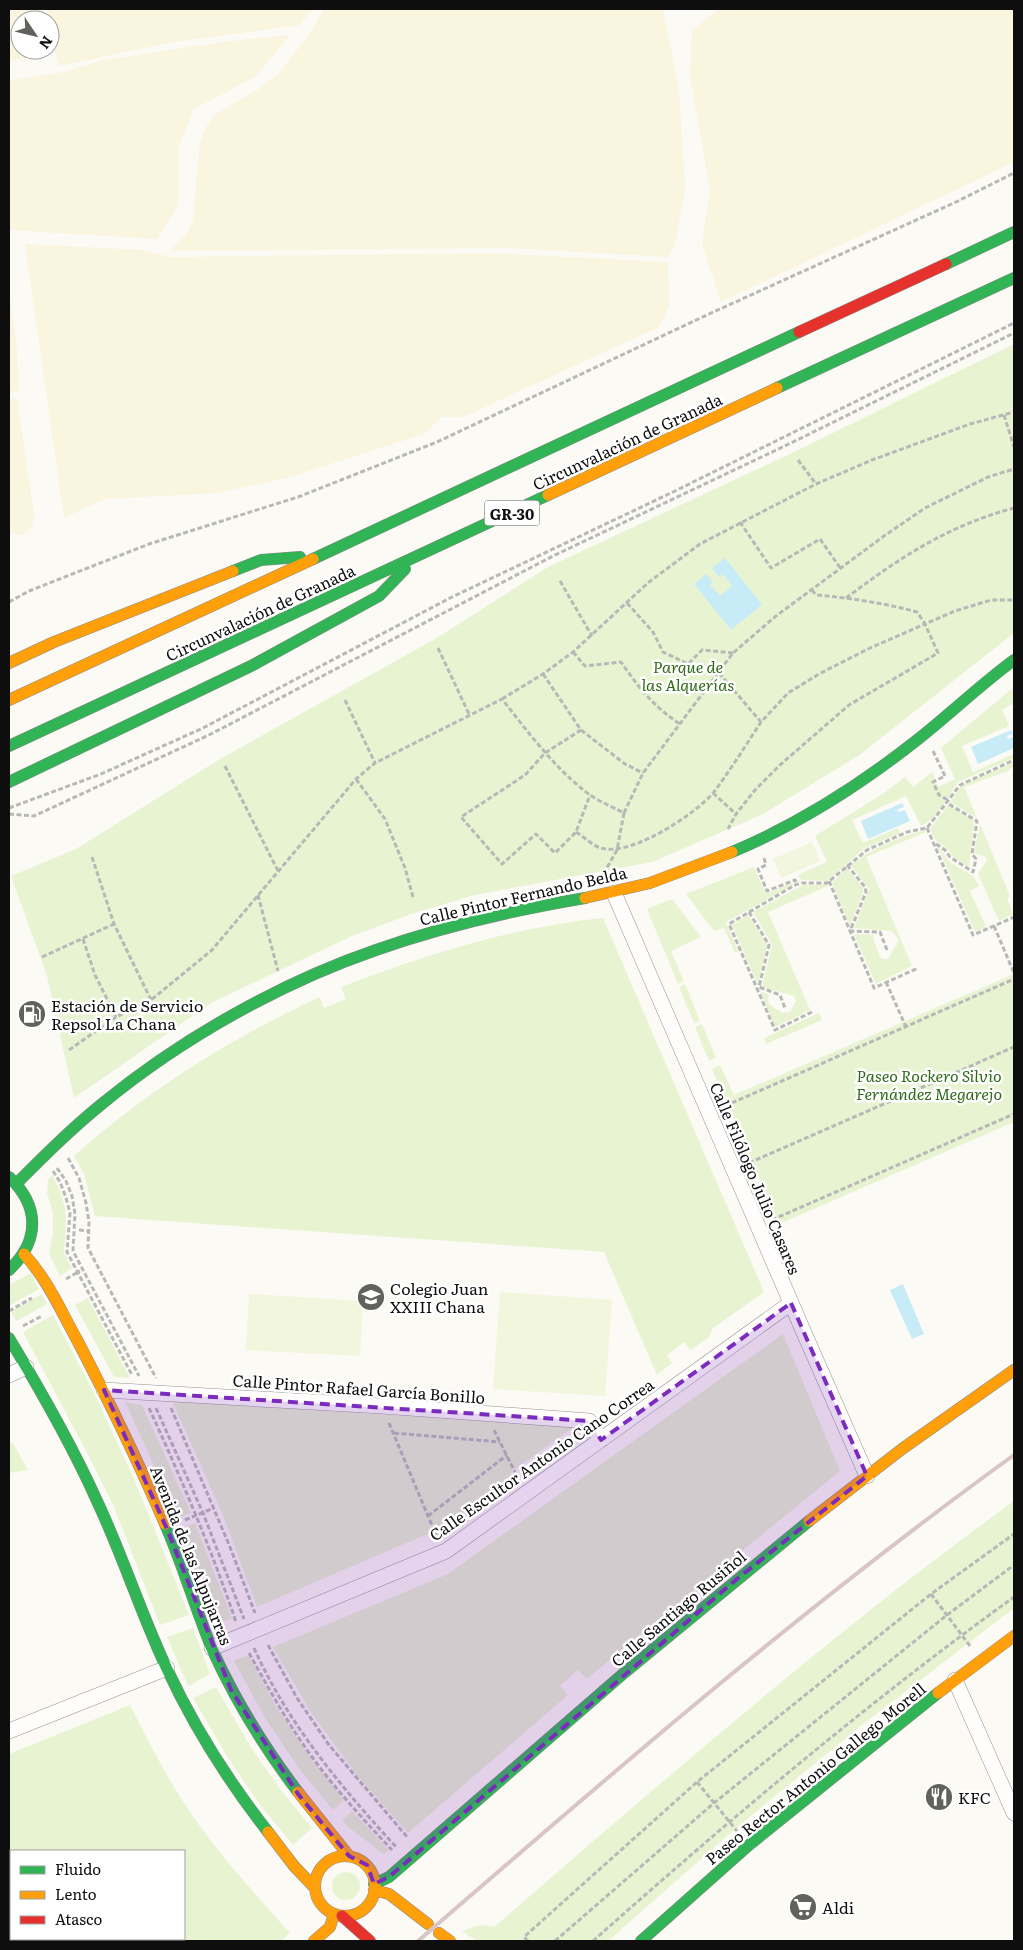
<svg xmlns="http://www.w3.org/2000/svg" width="1023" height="1950" viewBox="0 0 1023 1950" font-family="Literata,serif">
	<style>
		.farmland { fill: #f9f5df }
		.green { fill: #e8f3d2; fill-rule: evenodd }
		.pitch { fill: #f1f6dc }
		.water { fill: #c8ebf8 }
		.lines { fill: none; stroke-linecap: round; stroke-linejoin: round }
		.street-casing { stroke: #959492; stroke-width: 16 }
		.fast-casing { stroke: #8c8b88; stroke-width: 12 }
		.slow-casing { stroke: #8c8b88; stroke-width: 12 }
		.jam-casing { stroke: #8c8b88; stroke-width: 12 }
		.path { stroke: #b8b8b7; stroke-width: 3; stroke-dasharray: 5 2.5; stroke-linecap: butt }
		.street { stroke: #fffefd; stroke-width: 15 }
		.fast { stroke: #30b455; stroke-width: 11 }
		.slow { stroke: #ff9f0a; stroke-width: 11 }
		.jam { stroke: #e5322d; stroke-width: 11 }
		.rail { stroke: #d9c4c6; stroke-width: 4 }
		.marked { fill: #7b2cbf; fill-opacity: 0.2; stroke: #7b2cbf; stroke-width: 4; stroke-dasharray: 10 6; stroke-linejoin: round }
		.labels { text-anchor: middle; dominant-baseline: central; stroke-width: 5; stroke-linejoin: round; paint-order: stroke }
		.shield { fill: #fff; stroke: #565656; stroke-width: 1 }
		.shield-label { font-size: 15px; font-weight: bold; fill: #0e0e0e }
		.street-label { font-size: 16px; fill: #0e0e0e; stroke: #fff }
		.park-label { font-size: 16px; font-style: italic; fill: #316b1a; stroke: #fff }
		.poi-label { font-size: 16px; fill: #0e0e0e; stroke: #fff; text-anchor: start }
	</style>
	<rect width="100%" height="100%" fill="#fcfaf4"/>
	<path class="farmland" d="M9 9H40L39 20H20V50H45L46 54 9 61Z
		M48 9H312L300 25 173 42 59 66 50 33V20H47Z
		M324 9H663L679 89 685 189 675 245 668 257 507 248 169 251 183 238 193 222 199 148 206 127 215 114 259 89 277 75 308 36Z
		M719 9H1014V162L721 302 702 244 710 190 690 77 692 30Z
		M290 35 256 76 194 109 179 145 178 205 157 239 9 230V81L64 72 104 60 223 42Z
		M25 244 143 250 171 257 487 253 668 262 669 306 659 327 463 417H442L424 434 290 477 218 493 105 499 64 518Z
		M9 296 16 337 19 391 9 392Z
		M17 398 34 514 33 526 22 535 9 533V399Z"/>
	<path class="green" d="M1014 344V633L858 756 761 815 652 862 475 895 414 913 352 936 211 1003 74 1098 47 976 11 876 76 849 220 759 435 639 548 567 794 452Z
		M1014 687V703L1002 710 1009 726 962 746 973 772 1014 754V758L958 782 948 798 942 795 945 802C938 812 932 821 921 826L906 796 852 820 863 843 898 828 900 833 865 848 827 881 801 880 798 875 827 862 815 836 884 793 905 777 913 787 932 772 938 787 955 779 941 748Z
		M1014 762V766L1008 771 964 787 977 818 950 802 962 785Z
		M948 805 973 820 974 823 969 867 952 856 948 849 936 841 930 829Z
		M980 824 1010 896 1007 899 1013 914 999 921 978 874 987 860 986 857 974 853Z
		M925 830 926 832 866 857 912 966 876 984 854 934 874 935 873 938 880 957 883 959H888L899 940 892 931 854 928 869 889 851 865C872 848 899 837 925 830Z
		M938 847C943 851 944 855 948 860 960 871 972 870 979 886L970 891 986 927 975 932Z
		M754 867 766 894 792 883 793 885 726 922 738 951 735 953 724 928 714 931 686 894Z
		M847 868 863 888V893L850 926 832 883Z
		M827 884 828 886 768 912 810 1010 775 1027 760 991 769 994C765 1005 775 1008 783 1013L790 1012 796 1001 794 996 762 987 772 944 753 912 803 885Z
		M672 899 701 937 671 951 684 981 678 984 647 909Z
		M748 915 767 945 758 985 732 925Z
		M603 918 764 1292 713 1328 708 1338 690 1350 684 1342 667 1355 672 1363 657 1375 604 1252 95 1216 84 1174 74 1156C150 1089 227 1041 319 997L324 1008 346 999 341 987C426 955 512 927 603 918Z
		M1014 974V1122L779 1224 712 1069 720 1065 734 1095Z
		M685 984 700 1021 694 1023 679 987Z
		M819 1013 822 1020 766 1044 764 1038Z
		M702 1024 716 1058 709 1061 695 1027Z
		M52 1175 60 1190 65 1208 66 1228 64 1253 72 1268 60 1276 49 1254 53 1233V1213L47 1193 48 1180Z
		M31 1273 39 1289 9 1306V1285Z
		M42 1294 47 1304 16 1321 11 1311Z
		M88 1298 130 1378 114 1377 75 1305Z
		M53 1315 96 1397 134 1479 189 1615 160 1625 114 1507 85 1449 23 1332Z
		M783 1334 840 1471 629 1643 587 1679 578 1670 560 1686 568 1695 408 1833 356 1774 310 1711 273 1647 448 1574Z
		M172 1401 574 1427 512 1471 507 1480 439 1529 257 1607 222 1513Z
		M125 1402 142 1405 191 1513 178 1518Z
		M13 1443 28 1470 9 1473V1444Z
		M1014 1501V1608L857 1729 735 1829 608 1941H477L462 1931 480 1925 494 1927C663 1781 832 1633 1014 1501Z
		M195 1523 232 1618 219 1623 183 1528Z
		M193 1628 210 1674 188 1686 167 1637Z
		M248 1655 277 1708 312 1760 344 1800 333 1810 300 1770 265 1718 234 1661Z
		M216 1687 250 1746 280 1789 312 1828 293 1845 261 1806 230 1761 193 1698Z
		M130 1705C149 1743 168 1780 192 1815 221 1857 256 1895 290 1933L281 1941H9V1754ZM11 1851H184V1939H11Z
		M352 1811 389 1850 383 1854C370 1842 355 1834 342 1821Z
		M332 1886a14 14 0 1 1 28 0a14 14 0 1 1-28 0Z"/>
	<path class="pitch" d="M812 842 820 861 781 878 773 859Z
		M500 1292 612 1300 605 1396 493 1389Z
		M249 1294 363 1301 360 1356 246 1350Z"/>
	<path class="water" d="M725 558 762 605 731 630 694 584 706 574 713 582 710 585 720 596 732 586 723 574 719 577 712 568Z
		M1011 730 1013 734 1007 736 1008 739 1014 737V748L978 764 971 747Z
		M902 803 904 807 897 810 898 812 905 810 910 821 868 839 861 821Z
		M903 1284 924 1334 912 1339 890 1290Z"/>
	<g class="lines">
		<defs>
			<path id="street" d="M614 893 805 1335 867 1476
				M9 1375 26 1367
				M104 1390 382 1406 589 1421 601 1440
				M212 1648 446 1551 791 1303
				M955 1680 1014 1813
				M9 1731 167 1668"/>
			<path id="fast" d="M946 264 1014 232
				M777 388 1014 278
				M313 559 799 332
				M233 571 261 560 300 557
				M9 746 548 495
				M9 782 251 666 379 596 405 569
				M732 852C799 824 860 785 917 740 950 714 980 685 1014 660
				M9 1177C40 1206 40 1241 9 1270
				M17 1183C45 1155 72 1128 103 1103 181 1039 280 983 376 950 444 926 514 910 585 898
				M9 1338C41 1391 72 1445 97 1501 123 1556 141 1614 167 1669 194 1727 229 1782 268 1832
				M165 1524C183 1565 195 1608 212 1649 235 1700 264 1747 298 1792
				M374 1884 389 1877 624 1673 809 1521
				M641 1941 749 1845 938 1693"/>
			<path id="slow" d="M548 495 777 388
				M9 663 54 642 233 571
				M9 700 313 559
				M585 898 650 883 732 852
				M24 1254C47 1279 60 1309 76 1338 108 1399 138 1461 165 1524
				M809 1521 902 1449 1014 1370
				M938 1693 1014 1636
				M298 1792 349 1856
				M268 1832 294 1866 315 1888
				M315 1886a30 30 0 1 1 60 0a30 30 0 1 1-60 0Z
				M374 1890 389 1894 428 1924
				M439 1933 450 1941
				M314 1941 330 1927 334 1914"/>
			<path id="jam" d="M799 332 946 264
				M342 1916 370 1941"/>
		</defs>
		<use href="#street" class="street-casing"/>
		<use href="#fast" class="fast-casing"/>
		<use href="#slow" class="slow-casing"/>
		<use href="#jam" class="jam-casing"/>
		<path class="path" d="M1004 415 1014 447
			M798 460 816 484
			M740 522 771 568 820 539 841 569
			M560 581 592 636
			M812 590 816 595C850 598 884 603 917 612L925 624 955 611 991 600H1014
			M846 598C901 557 947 526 1014 508
			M9 602 29 591 149 544 298 497 437 442 709 314 956 202 1014 173
			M627 603 653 632 663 652 688 664 702 650 733 653
			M438 648 469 714
			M573 652 585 666 621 662C639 688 654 707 680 724
			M719 673 761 722 788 693 819 674 868 649 925 624 938 653 849 705 780 765 755 790 736 814 728 829
			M543 674 581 730 545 753 525 775 461 817 502 864 536 834 555 853 576 832 590 795
			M502 699 543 674 573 652 649 582 700 544 816 484 872 460 970 424 1014 412
			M345 700 375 763
			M581 730 625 764 643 773
			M933 751 945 776 933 782 939 795 948 800
			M225 766 278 871
			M356 779 385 819 405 868 413 897
			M713 793 736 814
			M9 808 101 774 203 728 452 597 673 492 1014 323
			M624 813 643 773 733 653 776 616 884 536 925 508 988 477 1014 469
			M9 814 34 816 209 735 553 556 791 443 1014 333
			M927 828 973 935 1014 917
			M576 832C583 836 591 844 598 847 627 860 696 814 714 792 731 769 746 745 761 722
			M936 844 945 850 950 857 973 872 976 859 972 854 977 821 947 803
			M92 857 114 924 151 1000
			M764 858 766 865 758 869 767 891 795 880 797 884
			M847 865 865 887 866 892 850 931 880 932 887 950
			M829 881 874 988 918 968
			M258 895 278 971
			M749 912 769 945 759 987 780 995 785 1008
			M994 926 1014 973
			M83 939 95 975 116 1017
			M42 957 114 924
			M886 982 906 1027
			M812 1012 775 1030 729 924 795 885 802 883H827L867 850 907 832 927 828 960 785 1014 760
			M69 1050 116 1017 151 1000 212 950 356 779 375 763 502 699C528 732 556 770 590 795 600 802 613 807 624 813L617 850 605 871V876
			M725 1106 1014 979
			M68 1158 79 1178 86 1203 89 1222 88 1248 156 1378
			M749 1163 1014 1047
			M57 1168 66 1181 72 1196 75 1214 73 1251 139 1376
			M53 1171 60 1182 66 1198 70 1213 67 1252 132 1375
			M772 1220 1014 1114
			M79 1230 88 1231
			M66 1279 80 1271
			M9 1311 32 1298
			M23 1326 42 1316
			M149 1408C181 1478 211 1548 236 1622
			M156 1408 203 1513 244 1619
			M171 1408 230 1547 255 1613
			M389 1423 436 1535
			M494 1430 515 1472
			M394 1433 500 1442
			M428 1516 507 1455
			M185 1520 214 1508
			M931 1594 970 1646
			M268 1645 297 1698 329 1745 408 1838
			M254 1648C288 1724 341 1787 397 1848
			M249 1653C269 1689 288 1724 312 1757 336 1790 364 1820 392 1850
			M697 1782 737 1831
			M528 1941 524 1937 697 1782 931 1594 1014 1534
			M555 1941 714 1803 947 1615 1014 1565
			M593 1941C728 1821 867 1703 1014 1597"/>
		<use href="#street" class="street"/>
		<use href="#fast" class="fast"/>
		<use href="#slow" class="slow"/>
		<use href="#jam" class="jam"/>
		<path class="rail" d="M418 1941C612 1773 806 1605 1014 1455"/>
	</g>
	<path class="marked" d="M791 1303 867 1476 737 1579 389 1877 374 1884 367 1865 349 1856 298 1794 231 1690 167 1529 104 1390 589 1421 601 1440Z"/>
	<defs>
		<symbol id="fuel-disc" viewBox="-11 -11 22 22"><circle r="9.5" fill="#61615e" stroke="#fff"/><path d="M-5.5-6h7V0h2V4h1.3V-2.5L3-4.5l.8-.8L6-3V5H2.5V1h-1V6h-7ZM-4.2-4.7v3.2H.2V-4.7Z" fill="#fff"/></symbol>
		<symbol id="school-disc" viewBox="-11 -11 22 22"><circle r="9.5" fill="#61615e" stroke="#fff"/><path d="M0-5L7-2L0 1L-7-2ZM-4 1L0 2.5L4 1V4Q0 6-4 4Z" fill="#fff"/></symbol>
		<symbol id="restaurant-disc" viewBox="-11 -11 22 22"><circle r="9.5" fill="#61615e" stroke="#fff"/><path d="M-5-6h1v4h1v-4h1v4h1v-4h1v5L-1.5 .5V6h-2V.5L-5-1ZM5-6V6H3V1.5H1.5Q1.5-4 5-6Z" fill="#fff"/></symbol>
		<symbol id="supermarket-disc" viewBox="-11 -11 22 22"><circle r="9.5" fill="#61615e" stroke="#fff"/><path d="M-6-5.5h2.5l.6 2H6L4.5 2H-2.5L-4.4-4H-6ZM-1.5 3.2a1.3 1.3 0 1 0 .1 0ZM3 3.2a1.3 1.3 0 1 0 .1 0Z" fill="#fff"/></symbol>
	</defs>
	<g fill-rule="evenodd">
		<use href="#fuel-disc" x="16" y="998" width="32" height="32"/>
		<use href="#school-disc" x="355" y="1281" width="32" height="32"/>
		<use href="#restaurant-disc" x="923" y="1781" width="32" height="32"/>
		<use href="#supermarket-disc" x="787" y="1891" width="32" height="32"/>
	</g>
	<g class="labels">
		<rect class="shield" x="484.5" y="500.5" width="55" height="25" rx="4"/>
		<g class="shield-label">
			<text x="512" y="513">GR-30</text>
		</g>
		<g class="street-label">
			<text transform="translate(627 441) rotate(-25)">Circunvalación de Granada</text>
			<text transform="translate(260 612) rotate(-25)">Circunvalación de Granada</text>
			<text transform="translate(523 895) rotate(-13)">Calle Pintor Fernando Belda</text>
			<text transform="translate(756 1178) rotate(67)">Calle Filólogo Julio Casares</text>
			<text transform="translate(359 1388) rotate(4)">Calle Pintor Rafael García Bonillo</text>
			<text transform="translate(541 1459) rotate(-35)">Calle Escultor Antonio Cano Correa</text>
			<text transform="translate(192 1555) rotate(68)">Avenida de las Alpujarras</text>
			<text transform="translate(678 1608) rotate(-40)">Calle Santiago Rusiñol</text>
			<text transform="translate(815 1773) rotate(-39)">Paseo Rector Antonio Gallego Morell</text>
		</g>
		<g class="park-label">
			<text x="688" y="666">Parque de<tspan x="688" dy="18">las Alquerías</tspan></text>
			<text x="929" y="1075">Paseo Rockero Silvio<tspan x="929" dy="18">Fernández Megarejo</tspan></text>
		</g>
		<g class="poi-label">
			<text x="51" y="1005">Estación de Servicio<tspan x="51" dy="18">Repsol La Chana</tspan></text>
			<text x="390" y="1288">Colegio Juan<tspan x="390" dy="18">XXIII Chana</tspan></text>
			<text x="958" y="1797">KFC</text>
			<text x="822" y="1907">Aldi</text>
		</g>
	</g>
	<rect width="1023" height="1950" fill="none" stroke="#0e0e0e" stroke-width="20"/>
	<rect x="10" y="1850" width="175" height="90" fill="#ffffff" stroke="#9f9f9f"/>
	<rect x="20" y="1866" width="25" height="8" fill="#30b455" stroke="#9f9f9f"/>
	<text x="55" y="1875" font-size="15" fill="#0e0e0e">Fluido</text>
	<rect x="20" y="1891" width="25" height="8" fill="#ff9f0a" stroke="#9f9f9f"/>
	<text x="55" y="1900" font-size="15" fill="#0e0e0e">Lento</text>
	<rect x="20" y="1916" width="25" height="8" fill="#e5322d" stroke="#9f9f9f"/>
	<text x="55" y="1925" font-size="15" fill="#0e0e0e">Atasco</text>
	<g transform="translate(35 35) rotate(125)"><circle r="24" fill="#ffffff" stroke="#9f9f9f"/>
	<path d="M0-4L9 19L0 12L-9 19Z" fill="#61615e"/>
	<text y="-8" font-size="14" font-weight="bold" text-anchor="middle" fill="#0e0e0e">N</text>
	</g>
</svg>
